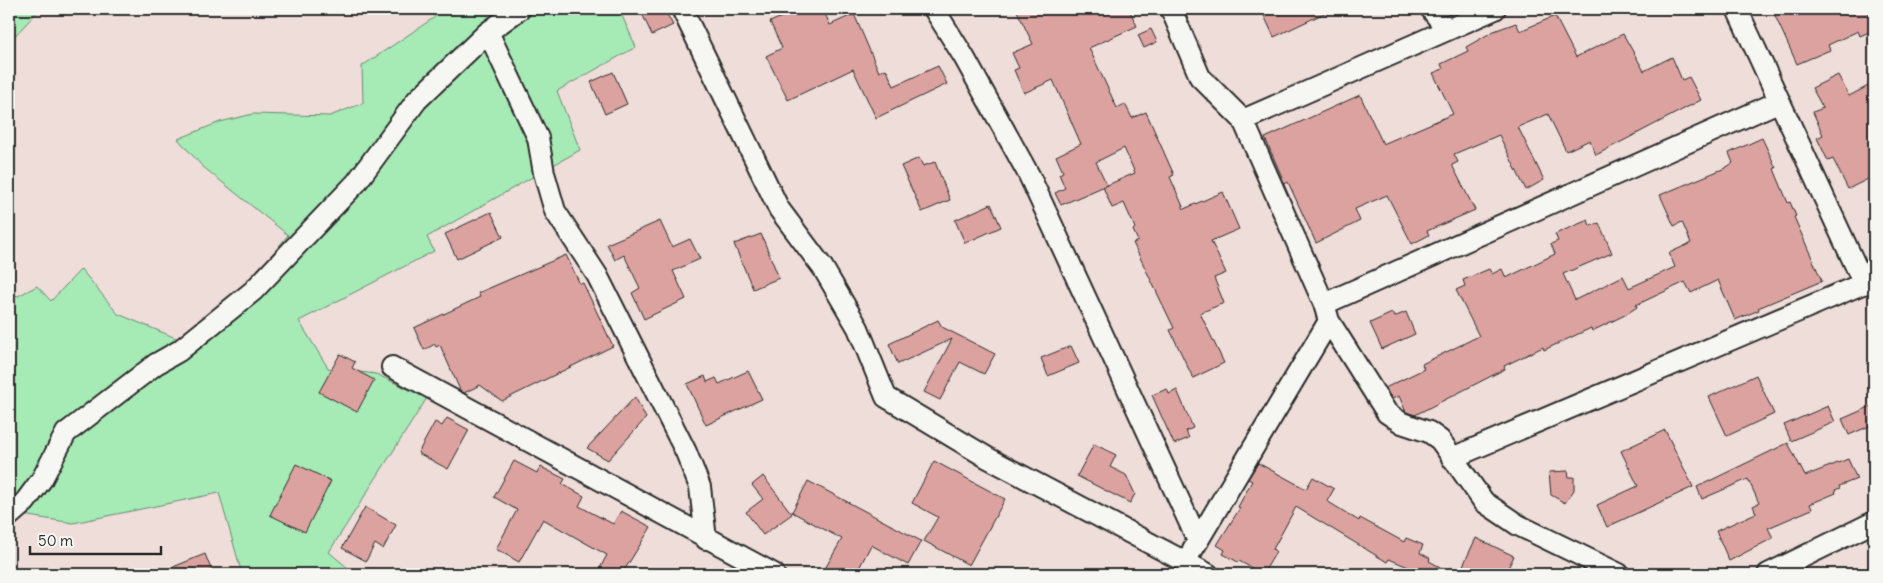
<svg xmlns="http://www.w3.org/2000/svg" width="1883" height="583" viewBox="0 0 1883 583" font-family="Delius,sans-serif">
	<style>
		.green { fill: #a6eab6; stroke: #688a70 }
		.building { fill: #dca2a0; stroke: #2b2b2b }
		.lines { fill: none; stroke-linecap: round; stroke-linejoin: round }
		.minor-casing { stroke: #2b2b2b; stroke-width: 24 }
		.minor { stroke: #f6f6f2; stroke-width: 20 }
	</style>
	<rect width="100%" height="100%" fill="#eeddd9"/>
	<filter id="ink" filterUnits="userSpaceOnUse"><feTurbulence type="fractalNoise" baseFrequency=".02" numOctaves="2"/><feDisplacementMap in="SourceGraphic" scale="10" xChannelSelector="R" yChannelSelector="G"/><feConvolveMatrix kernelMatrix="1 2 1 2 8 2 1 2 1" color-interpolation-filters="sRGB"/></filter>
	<g filter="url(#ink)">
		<path class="green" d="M9 9H40L9 42Z
			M430 9H619L636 47 557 91 580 150 427 237 434 251 299 321 328 368 376 374 427 398 329 552 355 574H242L219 493 73 523 9 513V293L18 296 37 286 51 301 81 269 118 314 188 343 240 294 288 235 202 166 178 139 220 122 253 114 330 116 363 103 362 66 435 17Z"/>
		<path class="building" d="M640 9H664L673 25 652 35Z
			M800 9H823L830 25 854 14 879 72 886 69 894 86 938 66 947 84 876 118 853 69 788 100 766 56 782 48 770 22Z
			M1016 9H1129L1137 26 1089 48 1117 108 1125 104 1132 118 1146 112 1174 175 1170 177 1184 209 1223 192 1239 229 1211 241 1226 273 1214 278 1224 303 1200 313 1224 363 1193 378 1170 330 1174 328 1133 243 1138 241 1133 230 1135 228 1124 203 1112 208 1103 187 1135 173 1124 148 1096 162 1107 185 1061 205 1055 193 1065 188 1059 174 1063 172 1056 156 1081 144 1053 80 1024 93 1014 70 1019 68 1012 53 1033 44Z
			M1261 9H1333L1274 37Z
			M1772 9H1867L1874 24V30L1860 36 1858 31 1828 45 1830 50 1797 64Z
			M1555 16 1576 57 1623 34 1644 71 1672 57 1682 80 1689 77 1701 100 1596 155 1590 140 1566 151 1548 114 1518 127 1544 180 1526 190 1499 135 1454 154 1458 162 1452 165 1475 210 1427 231 1429 235 1412 244 1387 195 1355 209 1360 221 1316 243 1288 182 1285 184 1265 138 1360 95 1383 144 1453 114 1433 73 1443 69 1441 64 1468 51 1466 47 1494 31 1516 23 1520 31Z
			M1151 29 1157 42 1144 48 1138 35Z
			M613 72 627 104 605 114 591 82Z
			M1838 75 1849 96 1874 83V176L1848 189 1833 159 1828 161 1817 138 1823 135 1813 112 1823 108 1812 88Z
			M1762 138 1776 168 1774 169 1788 203 1790 202 1796 216 1794 217 1822 281 1758 308 1759 310 1735 320 1718 280 1691 293 1685 282 1636 305 1637 307 1625 315 1592 331 1591 328 1544 350 1543 347 1504 366 1505 369 1415 415 1406 412 1399 396 1392 399 1385 388 1424 369 1422 364 1479 336 1456 290 1465 286 1463 280 1489 269 1492 274 1502 269 1506 278 1555 254 1551 244 1558 241 1555 234 1588 220 1590 226 1599 223 1612 253 1563 274 1575 300 1623 276 1629 288 1675 267 1669 253 1691 243 1682 222 1674 226 1660 195 1725 168 1733 163 1729 153Z
			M919 158 923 166 935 162 950 200 922 212 901 166Z
			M991 204 1001 227 965 243 955 220Z
			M491 212 503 237 457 259 445 234Z
			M660 221 672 247 690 239 700 259 673 271 686 299 644 319 632 293 640 288 624 255 615 260 607 244Z
			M761 234 779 278 753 289 734 244Z
			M566 255 580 284 583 283 613 346 502 401 480 385 464 393 460 390 440 345 436 347 435 344 424 350 414 328 480 297 478 293Z
			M1406 312 1415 334 1382 349 1370 323 1392 313 1394 317Z
			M938 320 942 327 995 354 984 374 960 362 940 400 924 392 952 339 898 364 889 344Z
			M1071 346 1079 363 1048 376 1041 358Z
			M340 354 355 362 352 368 374 380 357 412 319 392Z
			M748 371 762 399 706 425 687 384 705 376 707 382 716 378 719 384Z
			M1756 375 1774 414 1727 436 1709 397Z
			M1167 389 1169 394 1177 390 1193 428 1186 431 1189 438 1174 444 1152 395Z
			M635 397 646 418 608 460 587 448Z
			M1874 405V424L1849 435 1842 419Z
			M1828 406 1835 422 1791 441 1784 425Z
			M447 418 469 430 448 469 418 453 435 422 442 426Z
			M1665 430 1693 487 1607 527 1597 505 1638 486 1621 451Z
			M1788 443 1805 476 1848 459 1857 479 1839 486 1840 488 1835 490 1836 493 1810 504 1812 509 1768 528 1773 538 1729 561 1716 531 1756 513 1753 506 1759 503 1748 479 1702 499 1697 487Z
			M1094 444 1116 455 1110 467 1126 475 1135 494 1130 503 1077 476Z
			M514 461 537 473 541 467 565 479 562 484 584 496 579 506 613 524 621 511 651 527 622 574H597L607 555 543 519 519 562 496 549 517 510 494 497Z
			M934 461 1005 499 969 565 924 541 938 517 912 503Z
			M1258 463 1306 489 1313 477 1334 489 1327 501 1359 521 1360 518 1404 542 1406 538 1423 545 1420 553 1430 558 1429 561 1453 574H1425L1389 559 1387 562 1296 507 1273 549 1276 552 1263 574 1239 561 1238 562 1223 554 1225 550 1217 545 1240 508 1238 507 1252 481 1248 479Z
			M296 464 331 481 305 532 270 515Z
			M1568 471 1569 477H1574V490L1565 503 1551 495 1549 472Z
			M763 476 792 514 763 535 746 512 763 499 752 485Z
			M808 481 921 541 908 565 871 545 856 574H822L842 539 792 512Z
			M365 507 396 525 383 549 375 544 366 561 342 548Z
			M1476 538 1514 556 1505 574H1459Z
			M205 554 213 574H156Z"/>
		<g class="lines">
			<defs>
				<path id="minor" d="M682 9 779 209 823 268 858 328 886 397 988 458 1208 574
					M934 9 964 57 1029 175 1198 541
					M1171 9 1200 77 1243 120 1324 304 1329 321 1387 413 1402 423 1429 432 1440 440 1484 502 1518 525 1619 574
					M1431 9 1447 30
					M1737 9 1864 284
					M488 32 538 138 544 173 555 211 597 275 686 452 700 487 706 539
					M1243 120 1495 9
					M1324 304 1778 102
					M392 367 774 574
					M1452 458 1874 279
					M9 516 25 502 42 479 66 433 156 364 179 351 253 291 356 183 417 100 488 32 520 9
					M1193 549 1329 321
					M1768 574 1874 522"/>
			</defs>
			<use href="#minor" class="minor-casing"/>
			<use href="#minor" class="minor"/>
		</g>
	</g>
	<rect width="1883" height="583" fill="none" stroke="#f6f6f2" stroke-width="30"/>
	<rect x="15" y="15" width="1853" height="553" fill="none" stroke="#2b2b2b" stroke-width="2" filter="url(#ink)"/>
	<path d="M30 546v8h131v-8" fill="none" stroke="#2b2b2b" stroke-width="2.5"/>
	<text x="38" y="546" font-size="15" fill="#2b2b2b" stroke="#f6f6f2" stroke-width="4" paint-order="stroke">50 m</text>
</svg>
